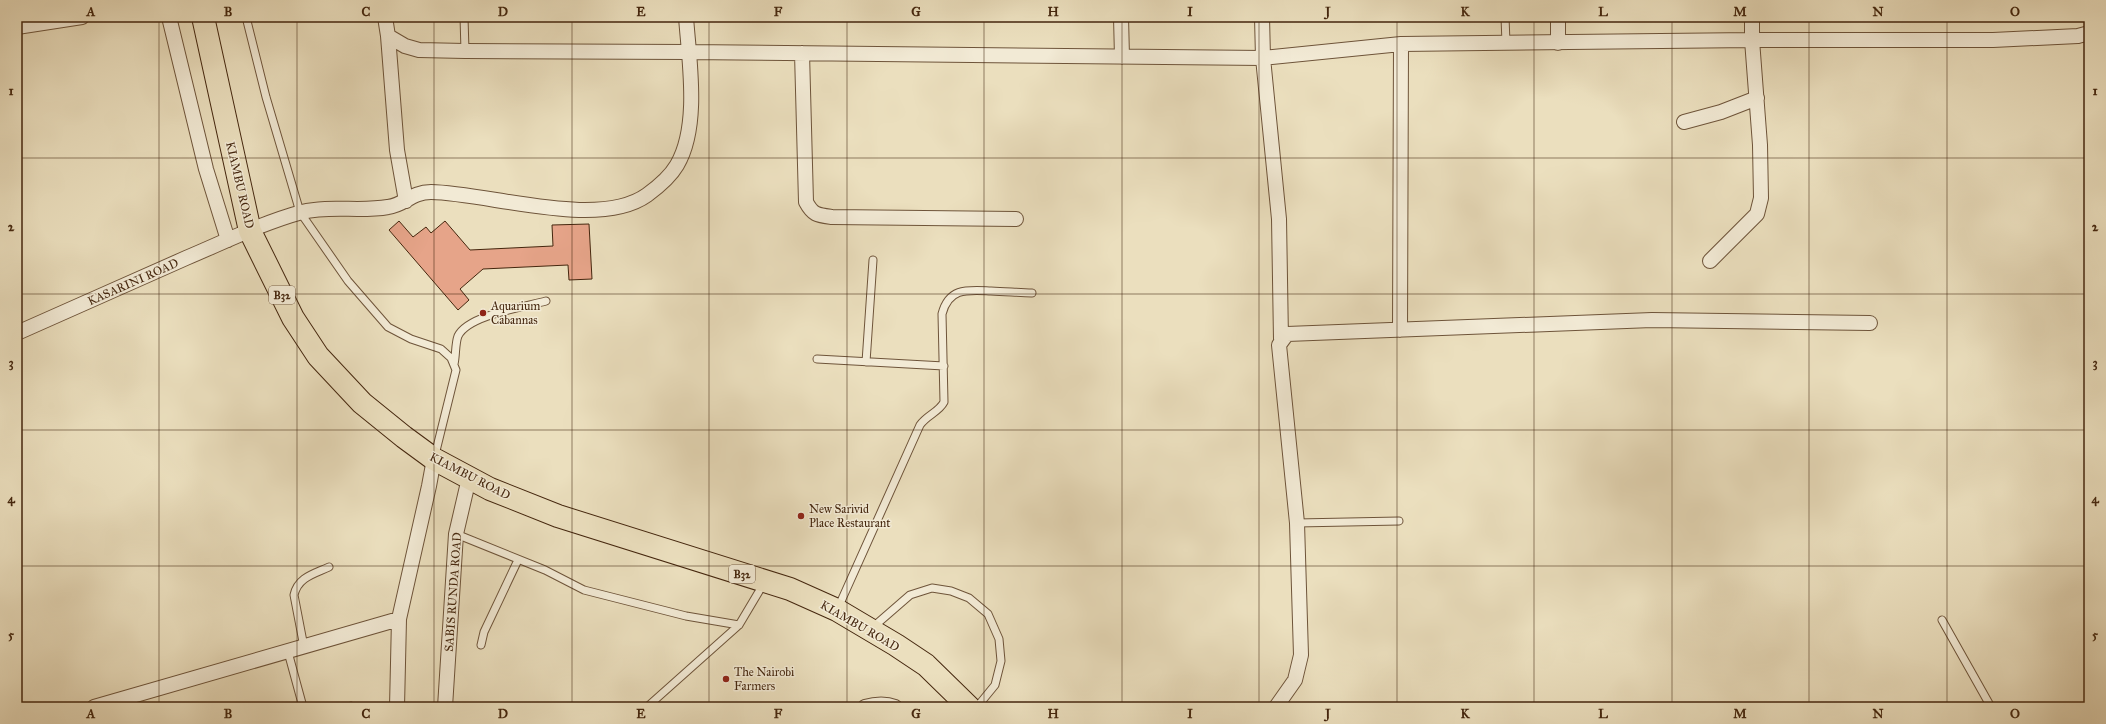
<svg xmlns="http://www.w3.org/2000/svg" width="2106" height="724" viewBox="0 0 2106 724" font-family="'IM FELL Great Primer',serif">
	<style>
		.building { fill: #e6a489; stroke: #44260e }
		.lines { fill: none; stroke-linecap: round; stroke-linejoin: round }
		.service-casing { stroke: #6e543a; stroke-width: 9 }
		.minor-casing { stroke: #6e543a; stroke-width: 16 }
		.trunk-casing { stroke: #44260e; stroke-width: 24 }
		.service { stroke: #f2ead5; stroke-width: 7 }
		.minor { stroke: #f2ead5; stroke-width: 14 }
		.trunk { stroke: #ebdfbe; stroke-width: 22 }
		.grid { fill: none; stroke: #44260e; stroke-width: 1; stroke-opacity: 0.55 }
		.poi-dot { fill: #8f2418; stroke: #f2ead5; stroke-width: 1.5 }
		.labels { text-anchor: middle; dominant-baseline: central; stroke-width: 3; stroke-linejoin: round; paint-order: stroke }
		.shield { fill: #f2ead5; stroke: #78614a; stroke-width: 1 }
		.shield-label { font-size: 11px; font-weight: bold; fill: #44260e }
		.street-label { font-size: 12px; fill: #44260e; stroke: #f2ead5 }
		.poi-label { font-size: 12px; fill: #44260e; stroke: #f2ead5; text-anchor: start }
		.neatline { fill: none; stroke: #44260e; stroke-width: 1.5 }
		.grid-label { font-size: 13px; text-anchor: middle; font-weight: bold; fill: #44260e }
	</style>
	<rect width="100%" height="100%" fill="#ebdfbe"/>
	<filter id="stains"><feTurbulence type="fractalNoise" baseFrequency=".005" numOctaves="4"/><feColorMatrix values="0 0 0 0 .2 0 0 0 0 .09 0 0 0 0 .02 0 0 0 .5 -.17"/></filter>
	<radialGradient id="worn" r=".72"><stop offset=".6" stop-color="#630" stop-opacity="0"/><stop offset="1" stop-color="#630" stop-opacity=".3"/></radialGradient>
	<path class="building" d="M399 221 413 237 426 227 431 233 445 221 470 250 553 246 552 225 589 224 592 279 569 280 568 265 483 269 460 289 469 300 458 310 389 230Z"/>
	<g class="lines">
		<defs>
			<path id="service" d="M246 17 266 97 300 212 348 281 388 327 411 339 441 349 451 358 456 370 435 455
				M464 17 465 51
				M1505 17 1506 43
				M817 359 944 366
				M866 362 873 260
				M454 364C456 356 455 344 458 336 468 315 524 307 546 301
				M1297 523 1399 521
				M456 534 545 570 584 590 686 616 739 625
				M838 608 920 425C927 415 939 412 944 402L942 314C949 287 968 290 991 291 1005 292 1018 292 1032 293
				M1942 620 1991 707
				M872 628 910 595 932 588 951 591 969 598 988 614 999 639 1001 661 995 685 977 707
				M481 645 484 632 518 560
				M304 647 294 595C298 577 314 574 329 567
				M288 652 303 707
				M347 707 351 706
				M647 707 739 625 764 583"/>
			<path id="minor" d="M169 17 206 169 228 240
				M385 17 388 36 405 46 419 50 465 51 688 52 1263 58 1401 44 1752 40H1993L2078 36 2089 33
				M1121 17 1122 57
				M1262 17 1263 58 1279 219 1281 339
				M1558 17V43
				M17 27 82 17
				M388 36 397 150 406 201
				M802 53 806 202C813 215 817 215 832 217L1016 219
				M1684 122 1721 112 1757 98
				M1710 261 1757 214 1761 198 1760 145 1752 40V17
				M1400 330 1401 44
				M17 333C73 308 130 283 186 258 224 242 262 223 302 212 330 205 360 212 388 207 405 205 411 192 431 192 489 193 598 230 647 195 658 187 670 177 677 165 700 126 689 60 686 17
				M94 707 399 619
				M397 707 399 619 429 486 434 459
				M445 707 456 534 469 478
				M865 707C875 704 885 703 895 707
				M1276 707 1295 680 1301 655 1297 523 1279 345 1287 334 1652 320 1870 323"/>
			<path id="trunk" d="M203 17 250 231 293 318 318 356 362 403 404 437 434 459 490 489 558 516 790 589 837 610 896 645 926 665 969 707"/>
		</defs>
		<use href="#service" class="service-casing"/>
		<use href="#minor" class="minor-casing"/>
		<use href="#trunk" class="trunk-casing"/>
		<use href="#service" class="service"/>
		<use href="#minor" class="minor"/>
		<use href="#trunk" class="trunk"/>
	</g>
	<path class="grid" d="M159 17V707M297 17V707M434 17V707M572 17V707M709 17V707M847 17V707M984 17V707M1122 17V707M1259 17V707M1397 17V707M1534 17V707M1672 17V707M1809 17V707M1947 17V707M17 158H2089M17 294H2089M17 430H2089M17 566H2089"/>
	<g class="poi-dot">
		<circle cx="483" cy="313" r="4"/>
		<circle cx="801" cy="516" r="4"/>
		<circle cx="726" cy="679" r="4"/>
	</g>
	<g class="labels">
		<g class="shield">
			<rect x="269" y="286" width="26" height="18" rx="3"/>
			<rect x="729" y="565" width="26" height="18" rx="3"/>
		</g>
		<g class="shield-label">
			<text x="282" y="295">B32</text>
			<text x="742" y="574">B32</text>
		</g>
		<g class="street-label">
			<text transform="translate(240 185) rotate(77)">KIAMBU ROAD</text>
			<text transform="translate(133 282) rotate(-24)">KASARINI ROAD</text>
			<text transform="translate(470 476) rotate(27)">KIAMBU ROAD</text>
			<text transform="translate(453 592) rotate(-86)">SABIS RUNDA ROAD</text>
			<text transform="translate(860 626) rotate(30)">KIAMBU ROAD</text>
		</g>
		<g class="poi-label">
			<text x="491" y="306">Aquarium<tspan x="491" dy="14">Cabannas</tspan></text>
			<text x="809" y="509">New Sarivid<tspan x="809" dy="14">Place Restaurant</tspan></text>
			<text x="734" y="672">The Nairobi<tspan x="734" dy="14">Farmers</tspan></text>
		</g>
	</g>
	<rect width="2106" height="724" fill="none" stroke="#ebdfbe" stroke-width="44"/>
	<rect x="22" y="22" width="2062" height="680" class="neatline"/>
	<g class="grid-label">
		<text x="91" y="16">A</text>
		<text x="228" y="16">B</text>
		<text x="366" y="16">C</text>
		<text x="503" y="16">D</text>
		<text x="641" y="16">E</text>
		<text x="778" y="16">F</text>
		<text x="916" y="16">G</text>
		<text x="1053" y="16">H</text>
		<text x="1190" y="16">I</text>
		<text x="1328" y="16">J</text>
		<text x="1465" y="16">K</text>
		<text x="1603" y="16">L</text>
		<text x="1740" y="16">M</text>
		<text x="1878" y="16">N</text>
		<text x="2015" y="16">O</text>
		<text x="11" y="95">1</text>
		<text x="2095" y="95">1</text>
		<text x="11" y="231">2</text>
		<text x="2095" y="231">2</text>
		<text x="11" y="367">3</text>
		<text x="2095" y="367">3</text>
		<text x="11" y="503">4</text>
		<text x="2095" y="503">4</text>
		<text x="11" y="639">5</text>
		<text x="2095" y="639">5</text>
		<text x="91" y="718">A</text>
		<text x="228" y="718">B</text>
		<text x="366" y="718">C</text>
		<text x="503" y="718">D</text>
		<text x="641" y="718">E</text>
		<text x="778" y="718">F</text>
		<text x="916" y="718">G</text>
		<text x="1053" y="718">H</text>
		<text x="1190" y="718">I</text>
		<text x="1328" y="718">J</text>
		<text x="1465" y="718">K</text>
		<text x="1603" y="718">L</text>
		<text x="1740" y="718">M</text>
		<text x="1878" y="718">N</text>
		<text x="2015" y="718">O</text>
	</g>
	<rect width="100%" height="100%" filter="url(#stains)"/>
	<rect width="100%" height="100%" fill="url(#worn)"/>
</svg>
